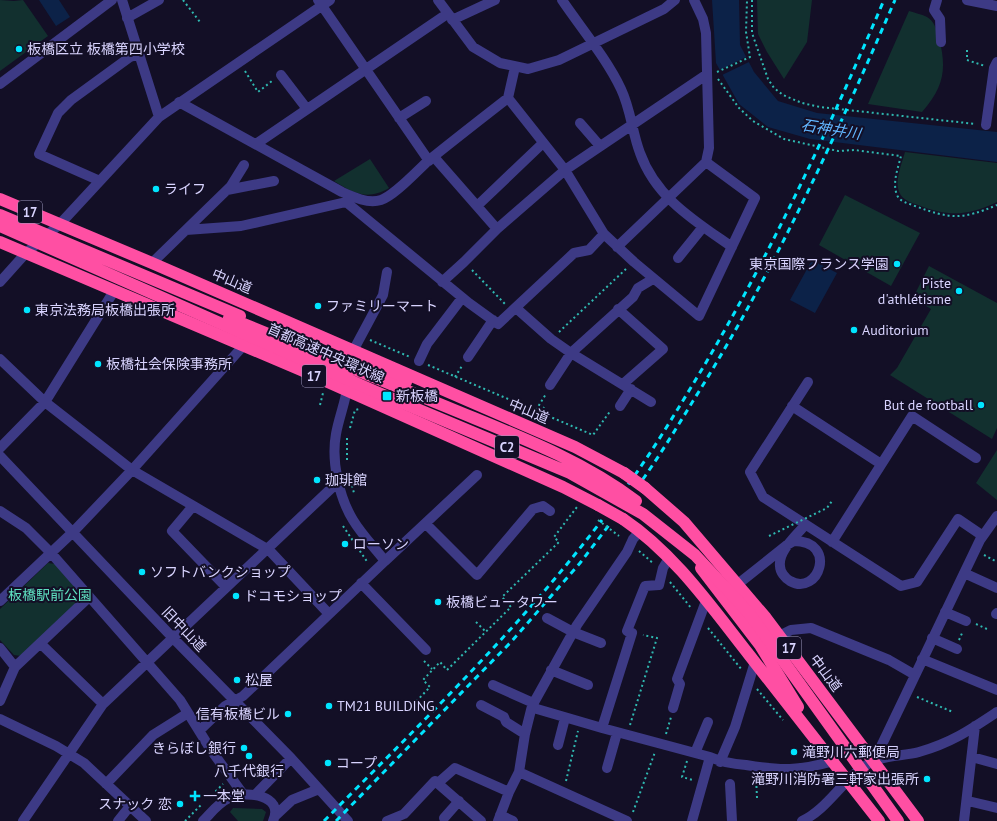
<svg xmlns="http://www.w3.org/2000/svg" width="997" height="821" viewBox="0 0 997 821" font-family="'PT Sans','Noto Sans JP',sans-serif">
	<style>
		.green { fill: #12302f }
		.water { fill: #0c2248 }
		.pier { fill: #130f26 }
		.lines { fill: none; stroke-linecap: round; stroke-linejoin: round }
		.path { stroke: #2fb8b0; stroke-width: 2; stroke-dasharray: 2 3; stroke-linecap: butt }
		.minor { stroke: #3d3a85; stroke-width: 10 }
		.highway { stroke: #ff4fa3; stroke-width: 12 }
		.rail { stroke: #00e5ff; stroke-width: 3; stroke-dasharray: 6 5; stroke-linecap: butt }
		.path-bridge { stroke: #2fb8b0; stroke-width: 2; stroke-dasharray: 2 3; stroke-linecap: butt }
		.highway-bridge { stroke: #ff4fa3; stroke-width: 12 }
		.poi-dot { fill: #00e5ff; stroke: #130f26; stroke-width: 1.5 }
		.labels { text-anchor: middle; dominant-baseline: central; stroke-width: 4; stroke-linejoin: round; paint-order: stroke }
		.shield { fill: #130f26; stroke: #9e99be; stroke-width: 1 }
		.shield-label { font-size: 13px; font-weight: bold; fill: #d9d4ff }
		.poi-label { font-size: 14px; fill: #d9d4ff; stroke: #130f26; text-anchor: start }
		.street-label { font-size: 14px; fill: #d9d4ff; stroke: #130f26 }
		.park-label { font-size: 14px; fill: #5fe0c0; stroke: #130f26 }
		.water-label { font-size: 15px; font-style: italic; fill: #62b6ff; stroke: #130f26 }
	</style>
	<rect width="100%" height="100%" fill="#130f26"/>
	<path class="green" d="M0 0 14 1 23 0 48 36 0 71Z
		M757 0H812L807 42 784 79 767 52 758 34Z
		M909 11C915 13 921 14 927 17 934 21 937 30 939 38 947 69 944 87 922 112L868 104Z
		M905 152 997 163V202C967 216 949 217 918 205 909 202 900 199 898 188 896 178 902 162 905 152Z
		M370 159 389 188C367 201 353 193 334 181Z
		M845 195 920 233 891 286 819 245Z
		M929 266 997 303V428L992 439 890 375 897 368 931 309 913 298Z
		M997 450V500L976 483Z
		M48 563 55 564 79 592 80 600 21 656 14 655 0 640V609Z
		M233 808 262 809 266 812 263 821H238L230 812Z"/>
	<path class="water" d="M39 0H59L70 17 56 26Z
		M712 0H739L740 45 754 72 778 101 817 113 997 132V162L810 139 768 127 739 104 716 63Z
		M812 260 837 273 815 313 790 300Z"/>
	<path class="pier" d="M748 56 751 61 720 76 718 71Z"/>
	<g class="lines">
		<path class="path" d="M183 0 200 22
			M752 0V33L768 79 774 88 783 95 802 103 820 107 976 124
			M967 50V60L985 66
			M245 71 258 92 272 81
			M717 72 750 57 746 32 747 0
			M718 79 739 108 753 121 784 139 838 151 854 150 901 156C898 168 892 183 897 195 900 202 908 203 915 206 950 219 962 220 997 205
			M472 270 505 304
			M559 332 627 268
			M370 340 410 357
			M428 365 593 435 611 410
			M455 377 462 366
			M320 405 323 393
			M536 410 546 394
			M541 412 544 407
			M350 428 355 410 360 409
			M347 460V438
			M349 476 354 493
			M343 526 368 563
			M639 551 654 564
			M984 555 997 562
			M670 582 692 609
			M476 622 486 632
			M976 624 987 629
			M708 628 742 670
			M959 640 963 631
			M424 661 432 669
			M757 689 783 720
			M917 697 953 712
			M406 712 430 687 423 680 440 662 447 670 511 607 502 597 559 542 554 537 577 507
			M630 725 657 638 643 635
			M666 734 671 717
			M687 761 682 777 693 780
			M756 776 757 798
			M566 781 578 731
			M212 795 223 784
			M633 812 655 752
			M185 821 201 805"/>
		<path class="minor" d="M122 0 159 117
			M318 0 429 161
			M438 0 473 47 500 63 528 69 559 60 664 9 675 0
			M562 0C581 28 607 59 621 89 631 110 632 132 640 153 656 198 695 221 732 247
			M937 0 934 10 940 19 941 42
			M967 0 997 6
			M127 18 159 0
			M452 20 495 0
			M515 67 508 98 565 170 604 234 634 262 699 316 755 198 706 162
			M281 75 307 109
			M0 84 112 0
			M179 102 342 192C353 197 368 204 381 200 394 196 417 171 428 161 454 140 481 119 508 98
			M399 118 426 101
			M580 123 600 146
			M986 125 994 68 997 62
			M256 144 447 14
			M434 157 497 229
			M100 181 39 154 58 113 71 100 130 57 139 54
			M227 190 274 181
			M346 202 469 303 498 324 574 253 589 250 604 234
			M477 206 543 143
			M186 230 241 226 346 202 350 198
			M617 247 706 162 709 148 706 33 703 19 694 0
			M678 258 703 227
			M152 263 231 186 244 165
			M0 282 26 253 60 224 159 117 330 0
			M442 282 464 262 497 229 565 170 706 75
			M516 308 551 339 571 353 633 297 638 288 653 279
			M618 309 663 349 623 384
			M468 357 493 320
			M352 358 353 351 383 295 387 272
			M0 359 45 402 132 470 269 550 329 614
			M419 361 427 344 462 298
			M808 382 750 472 763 497 901 586 917 582 958 519 983 536
			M550 385 571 353 651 402
			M620 406 631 389
			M792 406 881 464
			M0 448 45 402 114 291
			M0 456 173 638 291 758 348 821
			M193 506 172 531 226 587
			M0 511 26 528 51 553 180 700 211 750 243 794
			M426 524 477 575 533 509 543 506 550 511
			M832 542 912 416 976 458
			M385 561 477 475
			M964 573 997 588
			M361 583 426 650
			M738 584 787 545 794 541C838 541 819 597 790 581 785 578 780 572 780 566 778 551 796 536 805 525
			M0 601 73 532 132 470 244 345
			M945 612 966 621
			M996 614 997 613
			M547 618 573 632 601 643
			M779 636 791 630 811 628 889 660 915 675
			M932 638 957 649
			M41 644 103 704
			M0 648 15 667
			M922 659 997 690
			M551 670 588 685
			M493 685 531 702 532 706 537 709 602 728 710 757C721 762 733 764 746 765 782 771 798 771 834 761
			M0 701 15 667 89 597
			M481 705 504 717 506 722 525 734
			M673 708 680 684 677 679 706 601
			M0 719 56 746 84 763 146 821
			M602 728 632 633 627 631 645 586 659 585 663 568 669 558
			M199 731 225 706 243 696 385 561C375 548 362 535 353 520 339 497 331 461 336 434 339 417 346 401 348 383
			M558 745 565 718
			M695 753 708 722
			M972 757 997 764
			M874 761 980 540 997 516
			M720 762 735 727 755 662
			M607 768 617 733
			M519 772 627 821
			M438 783 455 768 509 792
			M106 784 153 735 188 713
			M730 784 732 821
			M255 795 291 758
			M968 801 997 808
			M276 815 292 800 319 789
			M500 815 513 821
			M444 818 459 801
			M23 821 103 704 338 482
			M118 821 130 806
			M203 821C211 813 218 803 229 798 246 790 285 795 273 821
			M387 821 404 814 435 781 481 821
			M498 821 509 792 519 772 525 734 532 706 577 625 627 552 633 539 640 531
			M692 821 710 757
			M802 821C830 808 845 774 874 761 887 755 905 756 919 752 951 743 970 730 997 712
			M964 821 975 726"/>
		<path class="highway" d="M0 199 152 263 575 447 624 473
			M0 242 301 370 563 487 598 505
			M343 358 406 382
			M645 488 684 522 766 618 918 821
			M623 519C675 554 712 608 750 656 793 711 836 766 879 821
			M701 568 760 645 798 707"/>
		<path class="rail" d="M615 502C643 466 667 427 690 389 766 265 827 133 884 0
			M623 506C649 473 671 437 693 401 773 274 835 138 895 0
			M324 821C420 724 519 629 602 520
			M336 821 511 642 580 563 609 525"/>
		<path class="path-bridge" d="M598 520 619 536
			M769 536 827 508 832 501"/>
		<path class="highway-bridge" d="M0 215 240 316
			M0 226 374 391 570 473 643 514 695 555 749 613 898 821
			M229 318C301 347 374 377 447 407 512 434 579 458 636 501
			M624 473 645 488
			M598 505 623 519"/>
	</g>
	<g class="poi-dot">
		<circle cx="19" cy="49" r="4"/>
		<circle cx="156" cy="189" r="4"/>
		<circle cx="897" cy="264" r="4"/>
		<circle cx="959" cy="291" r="4"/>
		<circle cx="318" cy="306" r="4"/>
		<circle cx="27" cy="310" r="4"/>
		<circle cx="854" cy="330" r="4"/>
		<circle cx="98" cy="364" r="4"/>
		<rect x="382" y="391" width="10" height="10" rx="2"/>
		<circle cx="981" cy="405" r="4"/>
		<circle cx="317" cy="480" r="4"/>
		<circle cx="345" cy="544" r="4"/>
		<circle cx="142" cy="572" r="4"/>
		<circle cx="236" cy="596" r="4"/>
		<circle cx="438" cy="602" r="4"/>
		<circle cx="237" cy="680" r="4"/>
		<circle cx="329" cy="706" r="4"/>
		<circle cx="288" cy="714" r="4"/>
		<circle cx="244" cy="748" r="4"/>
		<circle cx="794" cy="752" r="4"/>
		<circle cx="249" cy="756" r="4"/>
		<circle cx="328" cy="763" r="4"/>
		<circle cx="927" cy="779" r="4"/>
		<path d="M193 790h4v4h4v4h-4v4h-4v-4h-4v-4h4z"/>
		<circle cx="180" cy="804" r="4"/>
	</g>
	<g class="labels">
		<g class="shield">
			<rect x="18" y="201" width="24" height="22" rx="3"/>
			<rect x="302" y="365" width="24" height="22" rx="3"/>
			<rect x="495" y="436" width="24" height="22" rx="3"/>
			<rect x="777" y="637" width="24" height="22" rx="3"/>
		</g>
		<g class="shield-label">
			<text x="30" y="212">17</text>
			<text x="314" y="376">17</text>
			<text x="507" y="447">C2</text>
			<text x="789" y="648">17</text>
		</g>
		<g class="poi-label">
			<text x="27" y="49">板橋区立 板橋第四小学校</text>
			<text x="164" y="189">ライフ</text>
			<text x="889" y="264" text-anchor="end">東京国際フランス学園</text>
			<text x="951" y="283" text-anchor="end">Piste<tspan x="951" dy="16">d'athlétisme</tspan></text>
			<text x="326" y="306">ファミリーマート</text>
			<text x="35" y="310">東京法務局板橋出張所</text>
			<text x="862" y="330">Auditorium</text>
			<text x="106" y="364">板橋社会保険事務所</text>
			<text x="396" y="396">新板橋</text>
			<text x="973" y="405" text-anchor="end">But de football</text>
			<text x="325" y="480">珈琲館</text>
			<text x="353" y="544">ローソン</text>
			<text x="150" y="572">ソフトバンクショップ</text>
			<text x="244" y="596">ドコモショップ</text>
			<text x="446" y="602">板橋ビュータワー</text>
			<text x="245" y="680">松屋</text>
			<text x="337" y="706">TM21 BUILDING</text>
			<text x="280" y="714" text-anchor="end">信有板橋ビル</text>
			<text x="236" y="748" text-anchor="end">きらぼし銀行</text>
			<text x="802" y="752">滝野川六郵便局</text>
			<text x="336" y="763">コープ</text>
			<text x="249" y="771" text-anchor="middle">八千代銀行</text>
			<text x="919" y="779" text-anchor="end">滝野川消防署三軒家出張所</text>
			<text x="203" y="796">一本堂</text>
			<text x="172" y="804" text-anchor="end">スナック 恋</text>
		</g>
		<g class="street-label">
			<text transform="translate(232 281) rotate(23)">中山道</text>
			<text transform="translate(326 353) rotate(24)">首都高速中央環状線</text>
			<text transform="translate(529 411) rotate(23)">中山道</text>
			<text transform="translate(184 629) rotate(46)">旧中山道</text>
			<text transform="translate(826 673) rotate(53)">中山道</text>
		</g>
		<g class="park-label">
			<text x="50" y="595">板橋駅前公園</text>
		</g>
		<g class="water-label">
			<text transform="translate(831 129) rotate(9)">石神井川</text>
		</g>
	</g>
</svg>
